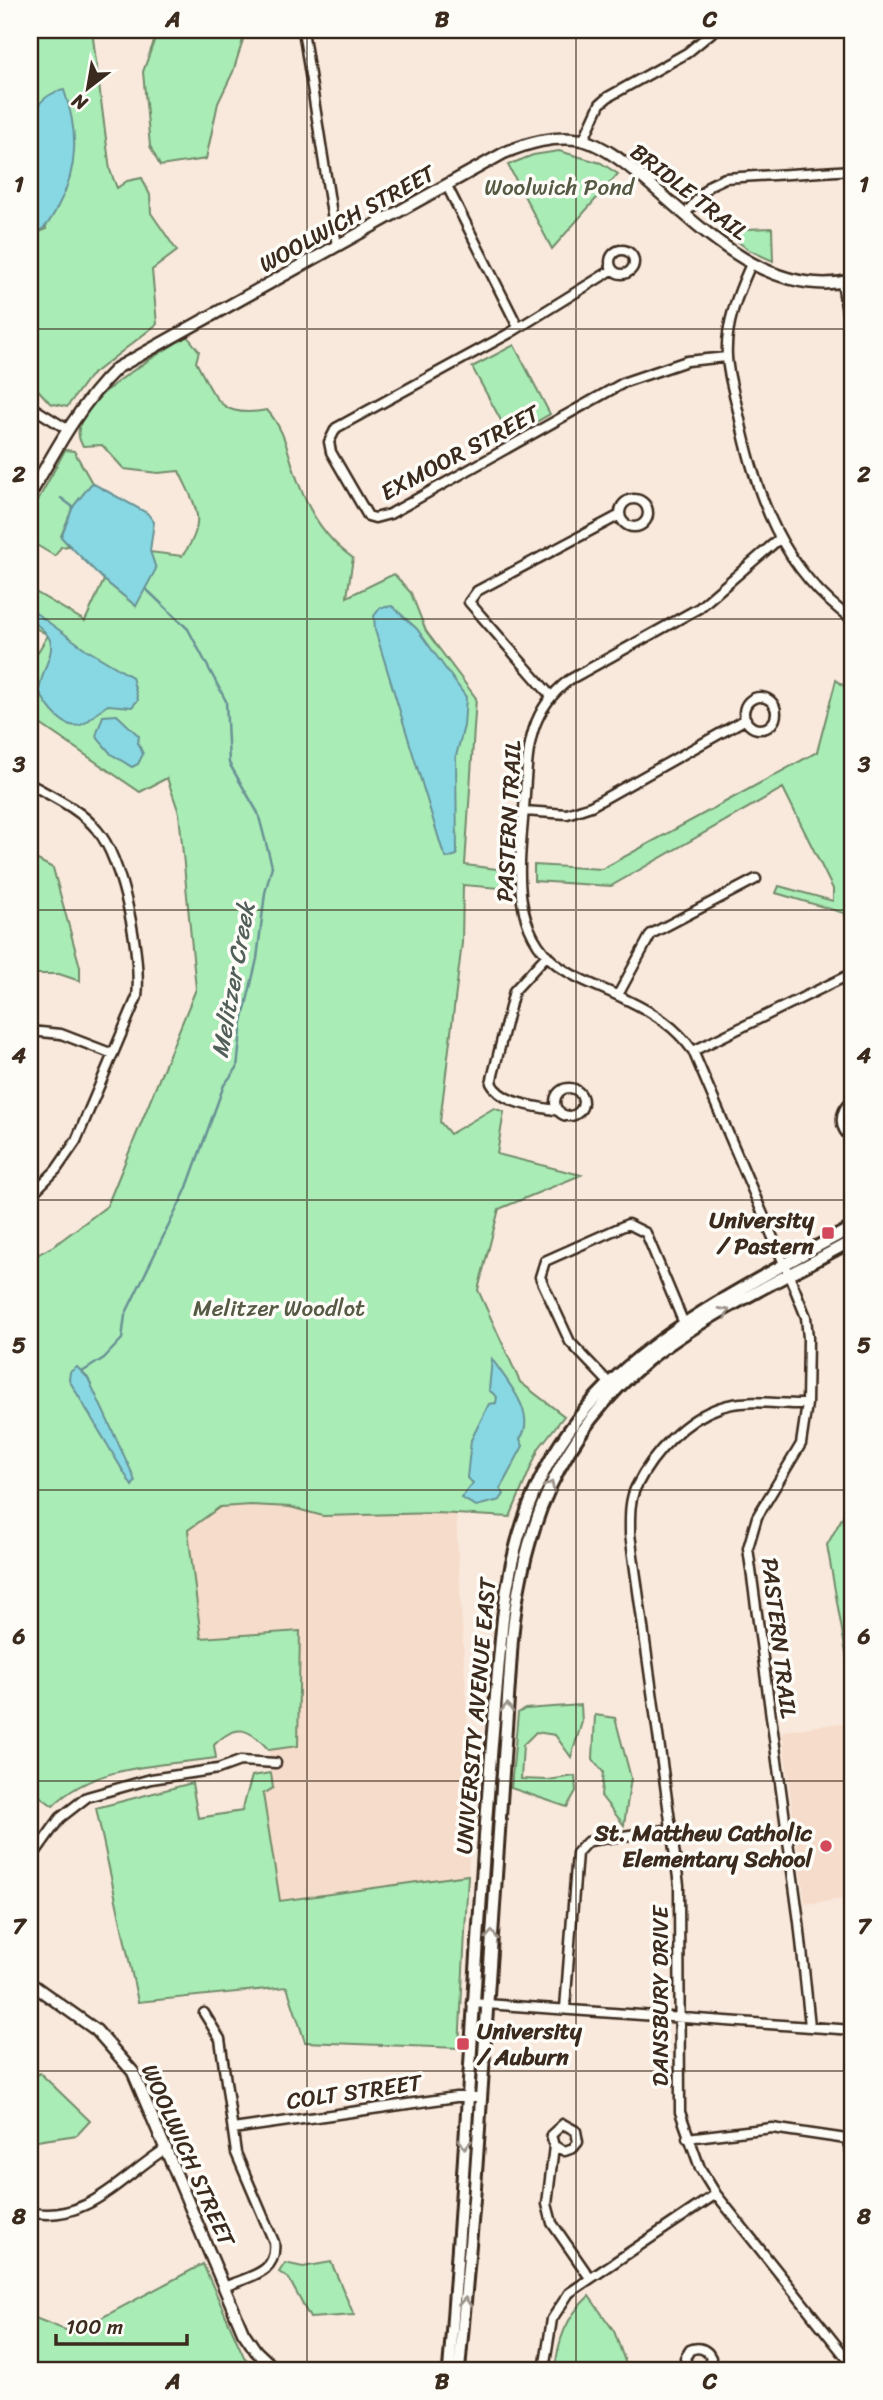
<svg xmlns="http://www.w3.org/2000/svg" width="883" height="2400" viewBox="0 0 883 2400" font-family="Sriracha,sans-serif">
	<style>
		.built { fill: #f6dccb }
		.green { fill: #a9ecb6; stroke: #728b6a; stroke-width: 2 }
		.water { fill: #88d8e3; stroke: #699294; stroke-width: 2 }
		.lines { fill: none; stroke-linecap: round; stroke-linejoin: round }
		.stream { stroke: #699294; stroke-width: 2.5 }
		.minor-casing { stroke: #3b2a1e; stroke-width: 13 }
		.tertiary-casing { stroke: #3b2a1e; stroke-width: 15 }
		.secondary-casing { stroke: #3b2a1e; stroke-width: 16 }
		.minor { stroke: #fdfcf7; stroke-width: 8 }
		.tertiary { stroke: #fdfcf7; stroke-width: 10 }
		.secondary { stroke: #fdfcf7; stroke-width: 10 }
		.oneway { stroke: #9c938a }
		.grid { fill: none; stroke: #3b2a1e; stroke-width: 2; stroke-opacity: 0.55 }
		.poi-dot { fill: #d1495b; stroke: #fdfcf7; stroke-width: 2.5 }
		.labels { text-anchor: middle; dominant-baseline: central; stroke-width: 7; stroke-linejoin: round; paint-order: stroke }
		.park-label { font-size: 23px; fill: #565a44; stroke: #fdfcf7 }
		.street-label { font-size: 23px; fill: #3b2a1e; stroke: #fdfcf7 }
		.poi-label { font-size: 23px; font-weight: bold; fill: #3b2a1e; stroke: #fdfcf7; text-anchor: end }
		.water-label { font-size: 24px; font-style: italic; fill: #525e59; stroke: #fdfcf7 }
		.neatline { fill: none; stroke: #3b2a1e; stroke-width: 2.5 }
		.grid-label { font-size: 23px; text-anchor: middle; font-weight: bold; fill: #3b2a1e }
	</style>
	<rect width="100%" height="100%" fill="#f9e9dd"/>
	<filter id="ink" filterUnits="userSpaceOnUse"><feTurbulence type="fractalNoise" baseFrequency=".0143" numOctaves="2"/><feDisplacementMap in="SourceGraphic" scale="14" xChannelSelector="R" yChannelSelector="G"/><feConvolveMatrix kernelMatrix="1 2 1 2 8 2 1 2 1" color-interpolation-filters="sRGB"/></filter>
	<g filter="url(#ink)">
		<path class="built" d="M185 1502 456 1514 472 1803 468 1875 280 1901 263 1794 273 1788 269 1750 298 1746 299 1631 201 1638Z
			M853 1721V1898L805 1904 782 1731Z"/>
		<path class="green" d="M30 30H92L110 170 117 188 127 181 142 178 150 195 151 213 177 251 152 270 157 324 89 377 67 407 50 403 30 381V236L46 229 38 107 30 141Z
			M158 30H246L233 72 218 103 206 159 160 166 150 146 143 72Z
			M559 151 601 163 618 174 552 249 508 165 533 155Z
			M772 228 773 261 749 250 722 230Z
			M187 336 199 351 196 362C216 399 220 419 267 410 287 432 288 457 299 484 310 514 327 540 353 558L347 597 394 574 411 593 426 631 476 698 465 865 512 871V889L463 885 462 943 440 1122 450 1134 494 1108 504 1112 497 1154 581 1175 499 1209 478 1290 520 1382 564 1416 539 1448 510 1517 437 1513 323 1516 290 1507 251 1505 220 1507 188 1530 201 1638 300 1631 298 1746 269 1750C249 1728 237 1722 214 1745L216 1758C161 1766 94 1764 53 1806L30 1789V1259L55 1245 107 1206 196 989 179 813 167 778 140 792 40 724 30 710V665L48 635 30 625V589L85 621 104 580 136 606 150 552 182 556C209 521 195 506 179 471L158 473 124 469 102 445 83 446C56 408 161 354 187 336Z
			M514 345 550 414 510 437 472 367Z
			M65 450 74 451 92 483 73 507 61 536 69 546 61 547 55 556 33 543 30 544V515Z
			M836 680 853 693V906L850 909 853 916V931L844 913 776 893 779 886 833 901V889L783 788 611 886 534 881V865L602 869 817 752Z
			M30 856 53 868 80 967V981L59 974H30Z
			M853 1498V1676H850L827 1545Z
			M581 1705 582 1722 571 1757 555 1735 536 1732 523 1745 521 1779 548 1780 575 1776 576 1791 567 1807 511 1788 518 1713 525 1709Z
			M595 1715 615 1718 631 1778 624 1825 601 1796 603 1772 593 1759Z
			M271 1773 273 1788 263 1794 280 1901 468 1875 459 2048 305 2042 287 1987 138 2002 96 1808 192 1783 198 1818 242 1811 252 1776Z
			M40 2073 90 2121 77 2135 30 2142V2078Z
			M331 2262 354 2315 310 2318 289 2279 279 2272 285 2263 303 2267Z
			M203 2264 244 2357 257 2370H30V2316L73 2333Z
			M589 2296 614 2331 628 2370H555C558 2340 566 2317 589 2296Z"/>
		<path class="water" d="M64 90C78 130 79 168 58 206 50 222 46 229 30 236 30 201 22 140 37 108 42 98 53 92 64 90Z
			M92 483 147 513 154 522 150 551 156 569 136 606 104 580 61 537 73 507Z
			M392 606 417 629 466 697 464 726 456 756 457 855 447 858 443 852 375 630 374 616 380 608Z
			M30 609 87 650 132 677 138 700 132 707 108 705C99 710 94 717 85 723 66 735 46 705 39 691 44 656 68 644 30 620Z
			M117 715 139 736 138 743 143 754 138 764 132 767 111 754 96 736 103 716Z
			M492 1359C506 1380 538 1415 520 1439L523 1446 500 1489 504 1494 500 1500 476 1506 461 1498 473 1483 467 1478 471 1440 489 1404 496 1403 497 1397 489 1390Z
			M77 1367 88 1378 133 1475 135 1482 132 1486 69 1380 70 1372Z"/>
		<g class="lines">
			<path class="stream" d="M61 498 73 507
				M82 1372 104 1358 122 1339 125 1315 186 1190 224 1085 237 1068 242 1022 257 959 265 893 272 866 258 813 229 763 226 701 188 629 146 589"/>
			<defs>
				<path id="minor" d="M303 30 337 246
					M583 141 600 104 608 97 687 53 715 30
					M447 186 518 327
					M685 214 710 185 725 178 853 170
					M610 262a12 12 0 1 1 24 0a12 12 0 1 1-24 0Z
					M751 264C738 293 725 325 727 357 728 376 735 396 739 415 756 496 782 570 853 620
					M612 270 510 333 336 428 329 442 331 452 368 516 375 518 390 514 625 382 687 361 727 357
					M842 283 853 347
					M30 406 67 429
					M620 513a14 14 0 1 1 28 0a14 14 0 1 1-28 0Z
					M779 539 699 608 569 680C529 711 528 747 525 794 522 851 505 923 556 964 576 980 604 988 627 1000 654 1013 675 1026 693 1051L794 1287 806 1317 808 1338 807 1404 801 1444 757 1517 748 1548 799 1922 810 2026
					M550 695 469 602 477 591 620 515
					M744 713a16 16 0 1 1 32 0a16 16 0 1 1-32 0Z
					M30 784C53 797 80 809 97 830 123 859 142 958 137 997L76 1141 56 1170 30 1196
					M524 811 567 814 591 806 746 719
					M547 955 514 991 491 1083C502 1105 537 1106 559 1111
					M618 995 651 934 756 879
					M30 1031 61 1034 113 1054
					M693 1051 853 973
					M555 1102a14 14 0 1 1 28 0a14 14 0 1 1-28 0Z
					M853 1100C838 1111 838 1129 853 1139
					M613 1387 570 1342 540 1277 545 1261 628 1224 646 1233 685 1326
					M807 1404C780 1405 746 1398 721 1407 685 1419 653 1453 636 1487 629 1501 630 1518 630 1534L679 1885 680 2112 700 2168 716 2194 853 2366
					M30 1860 60 1818 87 1797 151 1779 218 1769 240 1761 276 1763
					M472 2003 853 2030
					M565 2008 577 1853 587 1842 595 1840 672 1829
					M204 2013 220 2039 236 2153 274 2242C278 2274 249 2276 224 2287
					M233 2129 456 2097H480
					M687 2138 772 2128 853 2140
					M847 2140 853 2157
					M554 2146 565 2151 573 2148 578 2142 576 2131 563 2124 551 2135 554 2146 547 2204 552 2223 590 2278
					M30 2212C86 2225 124 2174 167 2148
					M544 2370 552 2319 569 2293 716 2194
					M689 2370 685 2358 690 2350C699 2346 707 2349 711 2358L707 2370"/>
				<path id="tertiary" d="M30 495C56 449 79 405 117 368L504 153C528 143 554 135 582 140 604 145 628 165 645 180 703 229 769 300 853 280
					M30 1983 96 2030 133 2072 243 2332 256 2351 276 2370"/>
				<path id="secondary" d="M449 2370C469 2120 479 1868 503 1618 528 1389 672 1326 853 1227
					M459 2370 475 2188 512 1639C522 1528 560 1434 647 1361 703 1315 789 1276 853 1240"/>
			</defs>
			<use href="#minor" class="minor-casing"/>
			<use href="#tertiary" class="tertiary-casing"/>
			<use href="#secondary" class="secondary-casing"/>
			<use href="#minor" class="minor"/>
			<use href="#tertiary" class="tertiary"/>
			<use href="#secondary" class="secondary"/>
		</g>
		<defs><path id="oneway-chevron" d="M-2-3.5L2.5 0L-2 3.5" fill="none" stroke-width="1.6" stroke-linecap="round" stroke-linejoin="round" transform="scale(1.75)"/></defs>
		<g class="oneway">
			<use href="#oneway-chevron" transform="translate(725 1312) rotate(-29)"/>
			<use href="#oneway-chevron" transform="translate(550 1486) rotate(-64)"/>
			<use href="#oneway-chevron" transform="translate(507 1708) rotate(-86)"/>
			<use href="#oneway-chevron" transform="translate(492 1935) rotate(-86)"/>
			<use href="#oneway-chevron" transform="translate(465 2144) rotate(94)"/>
			<use href="#oneway-chevron" transform="translate(465 2302) rotate(-85)"/>
		</g>
	</g>
	<path class="grid" d="M307 30V2370M576 30V2370M30 329H853M30 619H853M30 910H853M30 1200H853M30 1490H853M30 1781H853M30 2071H853"/>
	<g class="poi-dot">
		<rect x="821" y="1226" width="14" height="14" rx="3.5"/>
		<circle cx="826" cy="1846" r="7"/>
		<rect x="456" y="2037" width="14" height="14" rx="3.5"/>
	</g>
	<g class="labels">
		<g class="park-label">
			<text x="559" y="187">Woolwich Pond</text>
			<text x="279" y="1308">Melitzer Woodlot</text>
		</g>
		<g class="street-label">
			<text transform="translate(689 192) rotate(38)">BRIDLE TRAIL</text>
			<text transform="translate(347 219) rotate(-29)">WOOLWICH STREET</text>
			<text transform="translate(460 453) rotate(-28)">EXMOOR STREET</text>
			<text transform="translate(509 821) rotate(-87)">PASTERN TRAIL</text>
			<text transform="translate(779 1638) rotate(83)">PASTERN TRAIL</text>
			<text transform="translate(476 1716) rotate(-85)">UNIVERSITY AVENUE EAST</text>
			<text transform="translate(660 1996) rotate(-90)">DANSBURY DRIVE</text>
			<text transform="translate(354 2092) rotate(-8)">COLT STREET</text>
			<text transform="translate(188 2155) rotate(66)">WOOLWICH STREET</text>
		</g>
		<g class="poi-label">
			<text x="814" y="1220">University<tspan x="814" dy="26">/ Pastern</tspan></text>
			<text x="812" y="1833">St. Matthew Catholic<tspan x="812" dy="26">Elementary School</tspan></text>
			<text x="477" y="2031" text-anchor="start">University<tspan x="477" dy="26">/ Auburn</tspan></text>
		</g>
		<g class="water-label">
			<text transform="translate(233 980) rotate(-80)">Melitzer Creek</text>
		</g>
	</g>
	<rect width="883" height="2400" fill="none" stroke="#fdfcf7" stroke-width="77"/>
	<g transform="translate(88 88) rotate(211)" stroke="#fdfcf7" stroke-width="5" paint-order="stroke">
	<path d="M0-5L12 26L0 18L-12 26Z" fill="#3b2a1e"/>
	<text y="-10" font-size="19" font-weight="bold" text-anchor="middle" fill="#3b2a1e">N</text>
	</g>
	<path d="M56 2334v10h131v-10" fill="none" stroke="#3b2a1e" stroke-width="3.5"/>
	<text x="66" y="2334" font-size="21" fill="#3b2a1e" stroke="#fdfcf7" stroke-width="5" paint-order="stroke">100 m</text>
	<rect x="38" y="38" width="806" height="2324" class="neatline"/>
	<g class="grid-label">
		<text x="173" y="27">A</text>
		<text x="442" y="27">B</text>
		<text x="710" y="27">C</text>
		<text x="19" y="192">1</text>
		<text x="864" y="192">1</text>
		<text x="19" y="482">2</text>
		<text x="864" y="482">2</text>
		<text x="19" y="772">3</text>
		<text x="864" y="772">3</text>
		<text x="19" y="1063">4</text>
		<text x="864" y="1063">4</text>
		<text x="19" y="1353">5</text>
		<text x="864" y="1353">5</text>
		<text x="19" y="1644">6</text>
		<text x="864" y="1644">6</text>
		<text x="19" y="1934">7</text>
		<text x="864" y="1934">7</text>
		<text x="19" y="2224">8</text>
		<text x="864" y="2224">8</text>
		<text x="173" y="2389">A</text>
		<text x="442" y="2389">B</text>
		<text x="710" y="2389">C</text>
	</g>
</svg>
